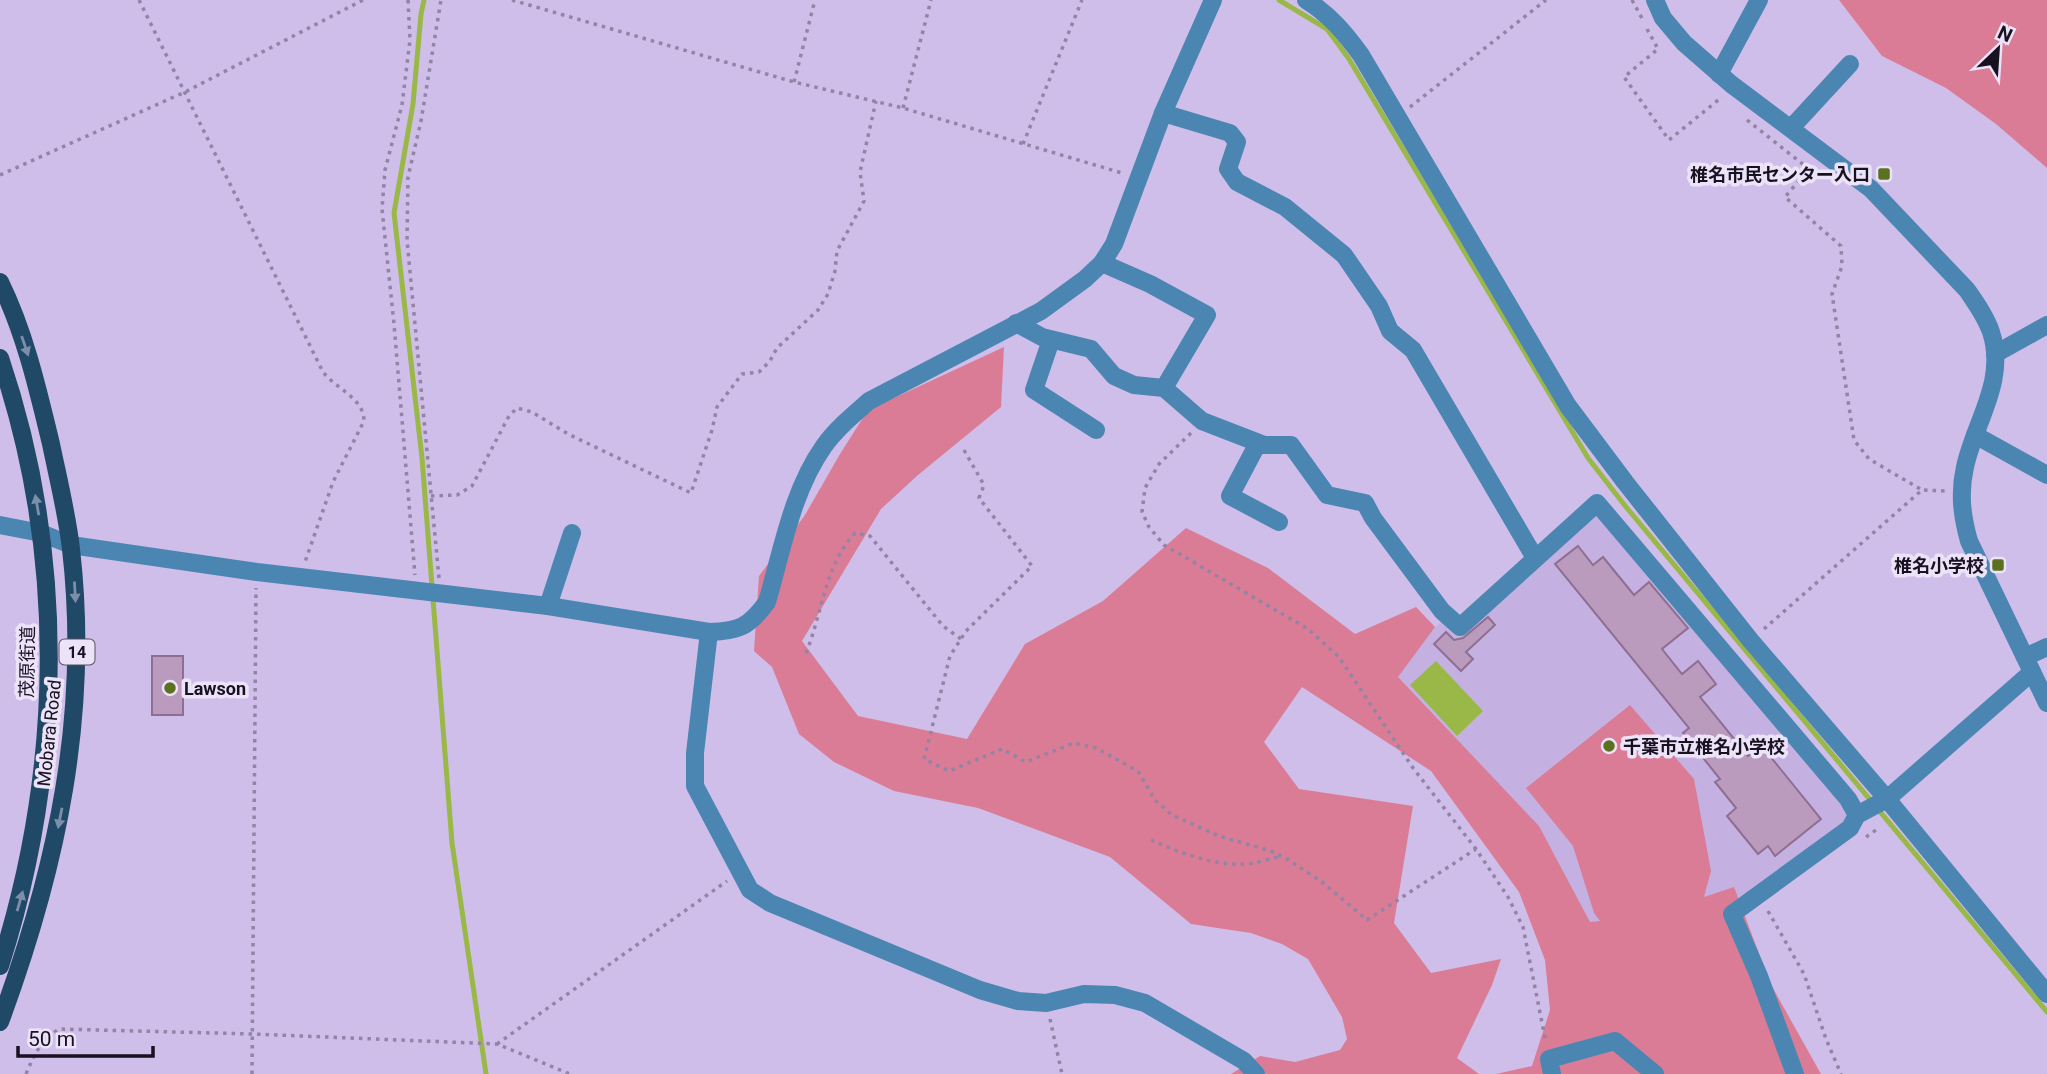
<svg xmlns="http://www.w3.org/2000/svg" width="2047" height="1074" viewBox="0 0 2047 1074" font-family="Roboto,'Noto Sans JP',sans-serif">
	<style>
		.built { fill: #c4b1e2 }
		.green { fill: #db7c96 }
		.water { fill: #99b848 }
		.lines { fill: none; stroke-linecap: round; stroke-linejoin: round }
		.stream { stroke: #99b848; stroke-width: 5 }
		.building { fill: #ba9abd; stroke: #8e6f91; stroke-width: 2 }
		.path { stroke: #9184a5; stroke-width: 3.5; stroke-dasharray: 3.5 5; stroke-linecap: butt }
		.minor { stroke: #4b86b2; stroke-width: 18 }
		.tertiary { stroke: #4b86b2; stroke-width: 18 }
		.primary { stroke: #204968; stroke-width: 18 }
		.oneway { fill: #7c8ea9 }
		.poi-dot { fill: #5b7120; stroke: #ece3f9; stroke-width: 2.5 }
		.labels { text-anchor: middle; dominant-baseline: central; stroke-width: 7; stroke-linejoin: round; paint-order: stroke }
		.shield { fill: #ece3f9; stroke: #575061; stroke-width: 2 }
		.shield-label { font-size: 16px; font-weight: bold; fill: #171120 }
		.poi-label { font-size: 18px; font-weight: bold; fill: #171120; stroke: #ece3f9; text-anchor: end }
		.street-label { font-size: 18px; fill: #171120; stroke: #ece3f9 }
	</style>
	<rect width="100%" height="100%" fill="#cfbee9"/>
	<path class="built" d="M1593 512 1602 516 1851 814 1847 825 1609 994 1373 678 1444 620 1457 634Z"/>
	<path class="green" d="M1839 0H2047V168L1996 124 1946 88 1882 56Z
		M1004 347 1001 407 918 475 881 509 802 641 858 716 967 739 1025 644 1103 601 1186 528 1268 568 1355 634 1416 607 1435 627 1398 677 1539 826 1590 922 1600 921 1594 913 1573 846 1526 788 1630 705 1694 779 1711 871 1704 897 1734 887 1770 983 1821 1074H1496L1532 1066 1550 1010 1545 960 1519 892 1431 771 1302 687 1264 742 1299 789 1413 806 1394 923 1431 973 1501 959 1492 985 1457 1058 1479 1074H1231L1260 1056 1295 1062 1340 1050 1347 1039 1342 1017 1308 959 1282 944 1251 933 1191 924 1110 857 978 808 894 791 834 762 799 734 772 667 754 651 759 576 805 515 840 454 868 410Z"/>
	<path class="water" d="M1436 661 1483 711 1457 736 1410 685Z"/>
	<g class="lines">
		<path class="stream" d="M424 0 421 14 413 104 394 213 422 458 452 843 486 1074
			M1279 0 1327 29 1349 59 1588 458 1626 507 2047 1012"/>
	</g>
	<path class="building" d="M1578 546 1593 565 1603 557 1634 595 1649 582 1688 628 1662 649 1682 674 1698 661 1716 684 1700 697 1748 756 1761 745 1821 819 1775 856 1768 846 1758 854 1727 816 1736 808 1715 782 1720 779 1683 733 1689 728 1555 564Z
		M1488 617 1495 625 1466 652 1473 659 1461 671 1434 644 1446 632 1454 640 1463 638Z
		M152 656H183V715H152Z"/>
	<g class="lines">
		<path class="path" d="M139 0 323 372C336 389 364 398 364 421L333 482 305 562
			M408 0 410 40 402 105 385 170 382 209 394 324 415 575
			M512 0 794 82 903 108 1122 173
			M1632 0 1644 22
			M1647 29 1658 49 1624 77 1669 140 1722 97
			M794 82 815 0
			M1410 107 1546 0
			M903 108 931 0
			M1747 120 1809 169 1785 197 1841 246 1842 266 1832 294 1854 440 1869 459 1922 490
			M1023 144 1082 0
			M0 175 185 92 363 0
			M1191 433 1159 464 1145 488 1142 512 1149 527 1164 545 1308 629 1339 657 1413 768 1476 849 1508 897 1523 927 1546 1043
			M964 450 984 485 979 498 1032 566 966 631 950 656 924 759 949 771 1002 749 1026 762 1074 743 1096 748 1138 771 1155 800 1172 815 1219 836 1271 851 1287 859 1322 882 1367 920 1476 849
			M431 496 457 495 472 486 509 416 517 408 532 412 568 434 691 493 712 430 717 407 742 374 759 372 770 361 777 348 818 310 828 294 835 271 837 251 864 201 860 172 876 101
			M439 578 407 240 408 177 421 121 441 0
			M1764 629 1922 490 1945 491
			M806 653C822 614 825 565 855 533L870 536 943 626 961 639
			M1866 837 1879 828
			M1151 840C1181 853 1213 866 1247 864 1257 863 1269 859 1279 857
			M1768 911 1804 974 1826 1039 1841 1074
			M1050 1019 1062 1074
			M497 1044 727 881
			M26 1074C34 1055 40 1041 59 1029L253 1034 497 1044 570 1074
			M252 1074 256 588"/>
		<path class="minor" d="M1306 0C1329 14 1345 33 1361 55L1568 406 1625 482 1751 641 1887 799 2047 994
			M1719 74 1759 0
			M1163 113 1230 133 1237 142 1228 169 1237 182 1285 207 1344 255 1379 306 1390 331 1413 350 1535 558
			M1791 128 1850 64
			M1102 263 1150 284 1207 315 1164 388 1202 421 1264 445H1291L1327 495 1365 503 1373 518 1442 611 1460 627 1597 503 1848 799 1857 815 1850 828 1732 914 1759 976 1795 1074
			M1016 323 1042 337 1091 349 1114 376 1134 385 1164 388
			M1051 340 1034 390 1096 430
			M1995 354 2047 325
			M1975 435 2047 475
			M1258 443 1230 496 1279 522
			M548 606 572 533
			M709 632 695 753V786L750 890 770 903 980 990 1018 1001 1046 1003 1084 994 1115 995 1145 1003 1244 1061 1256 1074
			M2025 657 2047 647
			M1857 815 1887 799 2032 672
			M1552 1074 1549 1059 1615 1041 1655 1074"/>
		<path class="tertiary" d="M1655 0 1663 18 1684 43 1731 84 1871 189 1967 290C1976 303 1986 317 1991 332 2007 381 1975 421 1965 467 1959 493 1962 516 1969 541L2047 703
			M0 525 41 533 71 545 257 572 548 606 709 632C739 631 749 627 767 602 782 551 792 491 824 446 836 429 853 415 869 401L1041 311 1085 279 1102 263 1114 244 1163 113 1213 0"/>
		<path class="primary" d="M0 282C25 333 38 390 51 444 58 478 67 514 71 549 90 714 57 868 0 1022
			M0 358C67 556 63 768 0 966"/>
	</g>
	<defs><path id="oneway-solid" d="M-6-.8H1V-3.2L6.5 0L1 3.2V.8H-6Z" transform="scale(1.75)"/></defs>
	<g class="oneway">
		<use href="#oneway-solid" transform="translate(25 346) rotate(71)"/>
		<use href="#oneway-solid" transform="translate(37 505) rotate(-100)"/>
		<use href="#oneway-solid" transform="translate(75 592) rotate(87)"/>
		<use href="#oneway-solid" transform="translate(60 818) rotate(101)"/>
		<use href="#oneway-solid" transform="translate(20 901) rotate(-74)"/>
	</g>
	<g class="poi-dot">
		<rect x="1877" y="167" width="14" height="14" rx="3.5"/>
		<rect x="1991" y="558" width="14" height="14" rx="3.5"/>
		<circle cx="170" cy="688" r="7"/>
		<circle cx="1609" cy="746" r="7"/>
	</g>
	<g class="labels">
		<rect class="shield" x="59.5" y="639.5" width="35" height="25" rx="5"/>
		<g class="shield-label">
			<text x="77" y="652">14</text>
		</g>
		<g class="poi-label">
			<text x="1870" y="174">椎名市民センター入口</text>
			<text x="1984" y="565">椎名小学校</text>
			<text x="184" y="688" text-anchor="start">Lawson</text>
			<text x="1623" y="746" text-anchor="start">千葉市立椎名小学校</text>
		</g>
		<g class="street-label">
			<text transform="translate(27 662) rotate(-89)">茂原街道</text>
			<text transform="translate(49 733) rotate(-84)">Mobara Road</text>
		</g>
	</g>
	<g transform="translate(1998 49) rotate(25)" stroke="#ece3f9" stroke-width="5" paint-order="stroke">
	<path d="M0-5L12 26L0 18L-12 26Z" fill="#171120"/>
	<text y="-10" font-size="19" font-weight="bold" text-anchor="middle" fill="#171120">N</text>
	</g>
	<path d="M18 1046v10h135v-10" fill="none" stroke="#171120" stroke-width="3.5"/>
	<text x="28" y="1046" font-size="21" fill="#171120" stroke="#ece3f9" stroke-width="5" paint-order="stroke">50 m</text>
</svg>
